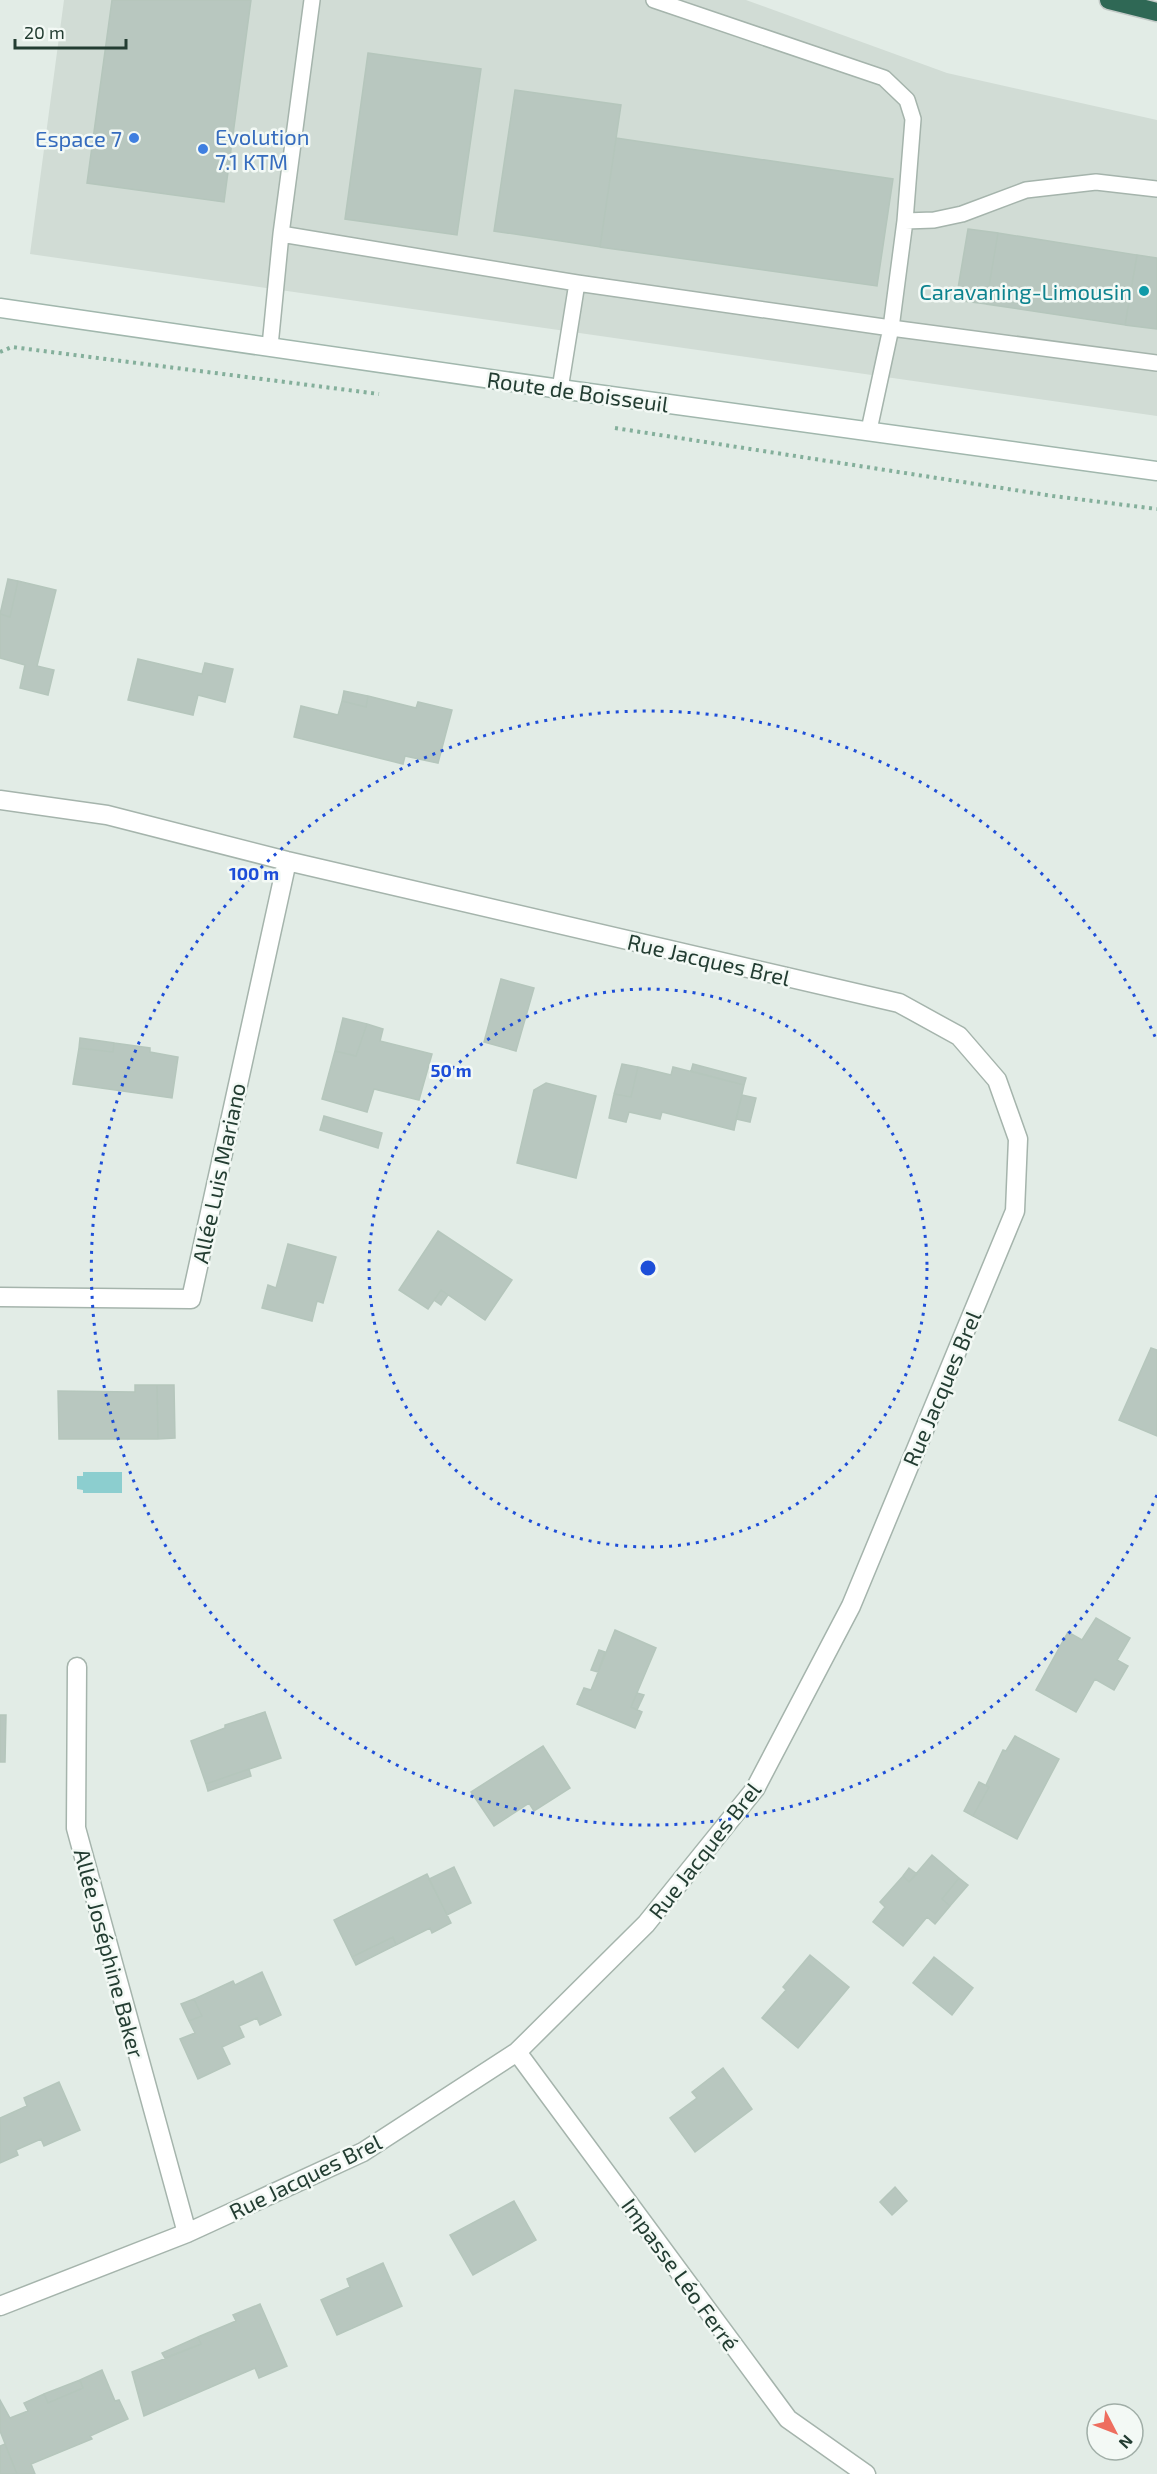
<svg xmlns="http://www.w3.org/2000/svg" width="1157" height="2474" viewBox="0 0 1157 2474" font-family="'Exo 2',sans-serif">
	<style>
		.built { fill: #d1dcd5 }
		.water { fill: #8ccecf }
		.building { fill: #b8c7bf; stroke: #b5c6bc; stroke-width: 1.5 }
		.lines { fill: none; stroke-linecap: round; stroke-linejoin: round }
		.lane-casing { stroke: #a5b4ac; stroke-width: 18 }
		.street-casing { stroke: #a5b4ac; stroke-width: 21 }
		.secondary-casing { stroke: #a1b7ad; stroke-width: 21 }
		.highway-casing { stroke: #c1c9c6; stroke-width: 21 }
		.path { stroke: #84af9b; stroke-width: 4; stroke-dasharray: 3 4.5; stroke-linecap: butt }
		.lane { stroke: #fff; stroke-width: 15 }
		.street { stroke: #fff; stroke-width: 18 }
		.secondary { stroke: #fff; stroke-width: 18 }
		.highway { stroke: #2f6855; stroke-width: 18 }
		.ring { fill: none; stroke: #1d4ed8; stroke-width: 3; stroke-dasharray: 3 6 }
		.shop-dot { fill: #3f7fe0; stroke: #f3f9f5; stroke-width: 2 }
		.culture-dot { fill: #0f9aa8; stroke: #f3f9f5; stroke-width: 2 }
		.labels { text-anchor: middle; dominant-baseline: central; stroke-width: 5; stroke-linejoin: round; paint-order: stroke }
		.shop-label { font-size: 22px; fill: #366cbe; stroke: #f3f9f5; text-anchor: start }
		.culture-label { font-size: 22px; fill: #0d838f; stroke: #f3f9f5; text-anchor: end }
		.street-label { font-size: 22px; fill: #233d32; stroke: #f3f9f5 }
		.centre { fill: #1d4ed8; stroke: #f3f9f5; stroke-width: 3 }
		.ring-label { font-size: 18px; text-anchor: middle; font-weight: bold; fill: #1d4ed8; stroke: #f3f9f5; stroke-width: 5; stroke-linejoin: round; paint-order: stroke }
	</style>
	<rect width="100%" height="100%" fill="#e2ece6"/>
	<path class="built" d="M64 0H746L947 73 1157 120V416L30 254Z"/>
	<path class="water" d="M83 1472H122V1493H83V1490L77 1489V1476H83Z"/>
	<path class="building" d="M112 0H251L224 202 87 183Z
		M368 53 481 69 457 235 345 219Z
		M515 90 621 105 600 247 494 231Z
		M616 138 893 179 877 286 600 247Z
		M968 229 998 233 986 304 956 300Z
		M998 233 1137 255 1125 325 986 304Z
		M1137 255 1157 258V329L1125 325Z
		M8 579 18 581 10 617 0 614Z
		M18 581 56 590 37 666 54 670 48 695 20 688 25 665 0 658V614L10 617Z
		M138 659 202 674 205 663 233 669 225 702 198 695 193 715 128 700Z
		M344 691 368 696 366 707 342 701Z
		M368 696 416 708 418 702 452 710 438 763 405 756 403 764 294 737 301 706 338 715 342 701 366 707Z
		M501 979 534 988 516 1051 484 1042Z
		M343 1018 367 1024 356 1056 335 1051Z
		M367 1024 383 1029 380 1041 432 1054 419 1100 374 1089 367 1112 322 1099 335 1051 356 1056Z
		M80 1038 114 1043 113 1052 79 1048Z
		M114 1043 150 1048V1052L178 1057 172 1098 73 1084 79 1048 113 1052Z
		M622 1064 638 1067 631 1097 614 1094Z
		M693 1064 746 1078 744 1085 691 1071Z
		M638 1067 671 1075 673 1067 744 1085 734 1130 662 1112 660 1119 629 1112 626 1122 609 1118 614 1094 631 1097Z
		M546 1083 596 1096 576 1178 517 1163 534 1090Z
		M742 1095 756 1098 750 1122 736 1119Z
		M324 1116 382 1133 378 1148 320 1130Z
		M438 1231 512 1280 485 1320 441 1290 428 1309 399 1290Z
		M288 1244 336 1257 323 1303 317 1301 312 1321 262 1308 268 1285 276 1288Z
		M441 1290 448 1295 441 1305 434 1300Z
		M1151 1348 1157 1350V1436L1119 1420Z
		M135 1385H157L158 1439H59L58 1391 135 1392Z
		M157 1385H174L175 1438 158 1439Z
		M1096 1618 1130 1638 1117 1660 1128 1666 1114 1690 1095 1679 1076 1712 1036 1690 1068 1632 1082 1640Z
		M615 1630 656 1648 631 1707 642 1712 635 1728 577 1704 584 1688 591 1690Z
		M599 1650 605 1652 598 1672 591 1670Z
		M637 1693 644 1695 637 1710 631 1707Z
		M265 1712 281 1758 206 1784 191 1741 225 1728V1725Z
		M0 1715H6L5 1762H0Z
		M1015 1736 1059 1759 1017 1839 973 1816 989 1787 986 1785 1003 1750 1006 1751Z
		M543 1746 570 1788 534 1811 529 1803 494 1826 471 1792Z
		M249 1769 251 1776 208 1791 206 1784Z
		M979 1782 989 1787 973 1816 964 1811Z
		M932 1855 959 1878 942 1899 950 1906 935 1924 927 1917 903 1946 873 1922 885 1907 880 1902 903 1876 909 1882Z
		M454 1867 471 1903 447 1915 429 1879Z
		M909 1868 917 1874 909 1882 903 1876Z
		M427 1874 451 1923 432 1933 430 1928 396 1945 393 1937 352 1957 334 1920Z
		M959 1878 968 1885 950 1906 942 1899Z
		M393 1937 396 1945 356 1965 352 1957Z
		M810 1955 849 1987 798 2048 762 2018 786 1990 783 1987Z
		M934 1957 973 1988 952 2015 913 1983Z
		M262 1972 281 2015 260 2025 257 2018 239 2026 244 2037 222 2047 230 2064 198 2079 180 2039 195 2033 189 2021 202 2016 194 1999 233 1981 235 1985Z
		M194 1999 202 2016 189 2021 181 2004Z
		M723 2068 752 2109 695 2152 670 2118 697 2098 692 2092Z
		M59 2082 80 2130 44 2146 41 2139 16 2150 18 2155 0 2163V2118L27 2106 24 2098Z
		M895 2187 907 2201 892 2215 880 2202Z
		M514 2201 536 2240 473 2275 450 2235Z
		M383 2263 402 2306 337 2335 321 2300 350 2287 347 2279Z
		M260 2304 287 2366 259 2378 255 2368 144 2416 132 2372 201 2344 198 2337 236 2321 233 2315Z
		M198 2337 201 2344 165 2358 162 2353Z
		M102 2370 115 2401 119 2400 128 2419 90 2436 92 2439 31 2464 35 2474H17L0 2431V2400L10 2418 28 2411 24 2403 44 2394 48 2403 83 2388 80 2380Z
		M80 2380 83 2388 48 2403 44 2394Z
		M5 2444 17 2474H0V2446Z"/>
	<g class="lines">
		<defs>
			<path id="lane" d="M654 0 884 78 907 100 913 119 905 221 891 328 869 430
				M905 221 934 220 962 214 1026 190 1096 182 1157 189
				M281 234 577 283 891 328 1157 363
				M270 346 281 234 312 0
				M560 389 577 283"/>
			<path id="street" d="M0 800 107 815 287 861 899 1003 959 1036 997 1080 1018 1139 1015 1211 851 1606 755 1789 646 1924 517 2052 363 2152 187 2233 0 2306
				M0 1297 191 1299 287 861
				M77 1667 76 1828 187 2233
				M517 2052 788 2419 866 2474"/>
			<path id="secondary" d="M0 308 560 389 1157 471"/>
			<path id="highway" d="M1109 0 1157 12"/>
		</defs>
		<use href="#lane" class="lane-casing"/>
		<use href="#street" class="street-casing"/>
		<use href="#secondary" class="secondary-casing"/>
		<use href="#highway" class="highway-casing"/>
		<path class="path" d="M0 352 12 347 379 394
			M615 428 1053 496 1157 509"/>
		<use href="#lane" class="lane"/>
		<use href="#street" class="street"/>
		<use href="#secondary" class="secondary"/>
		<use href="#highway" class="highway"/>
	</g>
	<g class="ring">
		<circle cx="648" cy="1268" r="279"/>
		<path d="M1157 1495A557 557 0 1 1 1157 1041"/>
	</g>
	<g class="shop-dot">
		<circle cx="134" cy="138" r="6"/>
		<circle cx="203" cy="149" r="6"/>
	</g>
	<circle class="culture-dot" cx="1144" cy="291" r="6"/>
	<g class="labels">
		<g class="shop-label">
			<text x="215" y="136">Evolution<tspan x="215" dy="25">7.1 KTM</tspan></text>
			<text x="122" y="138" text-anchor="end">Espace 7</text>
		</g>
		<g class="culture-label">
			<text x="1132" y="291">Caravaning-Limousin</text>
		</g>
		<g class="street-label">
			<text transform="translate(578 391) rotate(8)">Route de Boisseuil</text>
			<text transform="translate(709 959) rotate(13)">Rue Jacques Brel</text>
			<text transform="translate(218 1173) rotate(-78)">Allée Luis Mariano</text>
			<text transform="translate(941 1388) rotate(-67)">Rue Jacques Brel</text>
			<text transform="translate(704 1850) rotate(-52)">Rue Jacques Brel</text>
			<text transform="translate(110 1953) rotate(75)">Allée Joséphine Baker</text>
			<text transform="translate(305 2176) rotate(-26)">Rue Jacques Brel</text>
			<text transform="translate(681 2274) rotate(54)">Impasse Léo Ferré</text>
		</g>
	</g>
	<circle cx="648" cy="1268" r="9" class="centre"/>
	<g class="ring-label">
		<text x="254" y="880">100 m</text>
		<text x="451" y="1077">50 m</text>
	</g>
	<g transform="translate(1115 2432) rotate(132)"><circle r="28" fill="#f3f9f5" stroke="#a0aea7" stroke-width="1.5"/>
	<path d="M0-4.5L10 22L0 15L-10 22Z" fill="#ee6e5f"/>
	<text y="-9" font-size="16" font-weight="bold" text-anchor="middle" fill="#233d32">N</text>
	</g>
	<path d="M15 39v9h111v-9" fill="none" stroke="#233d32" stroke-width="3"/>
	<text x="24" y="39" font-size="18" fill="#233d32" stroke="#f3f9f5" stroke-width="4.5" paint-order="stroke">20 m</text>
</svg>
